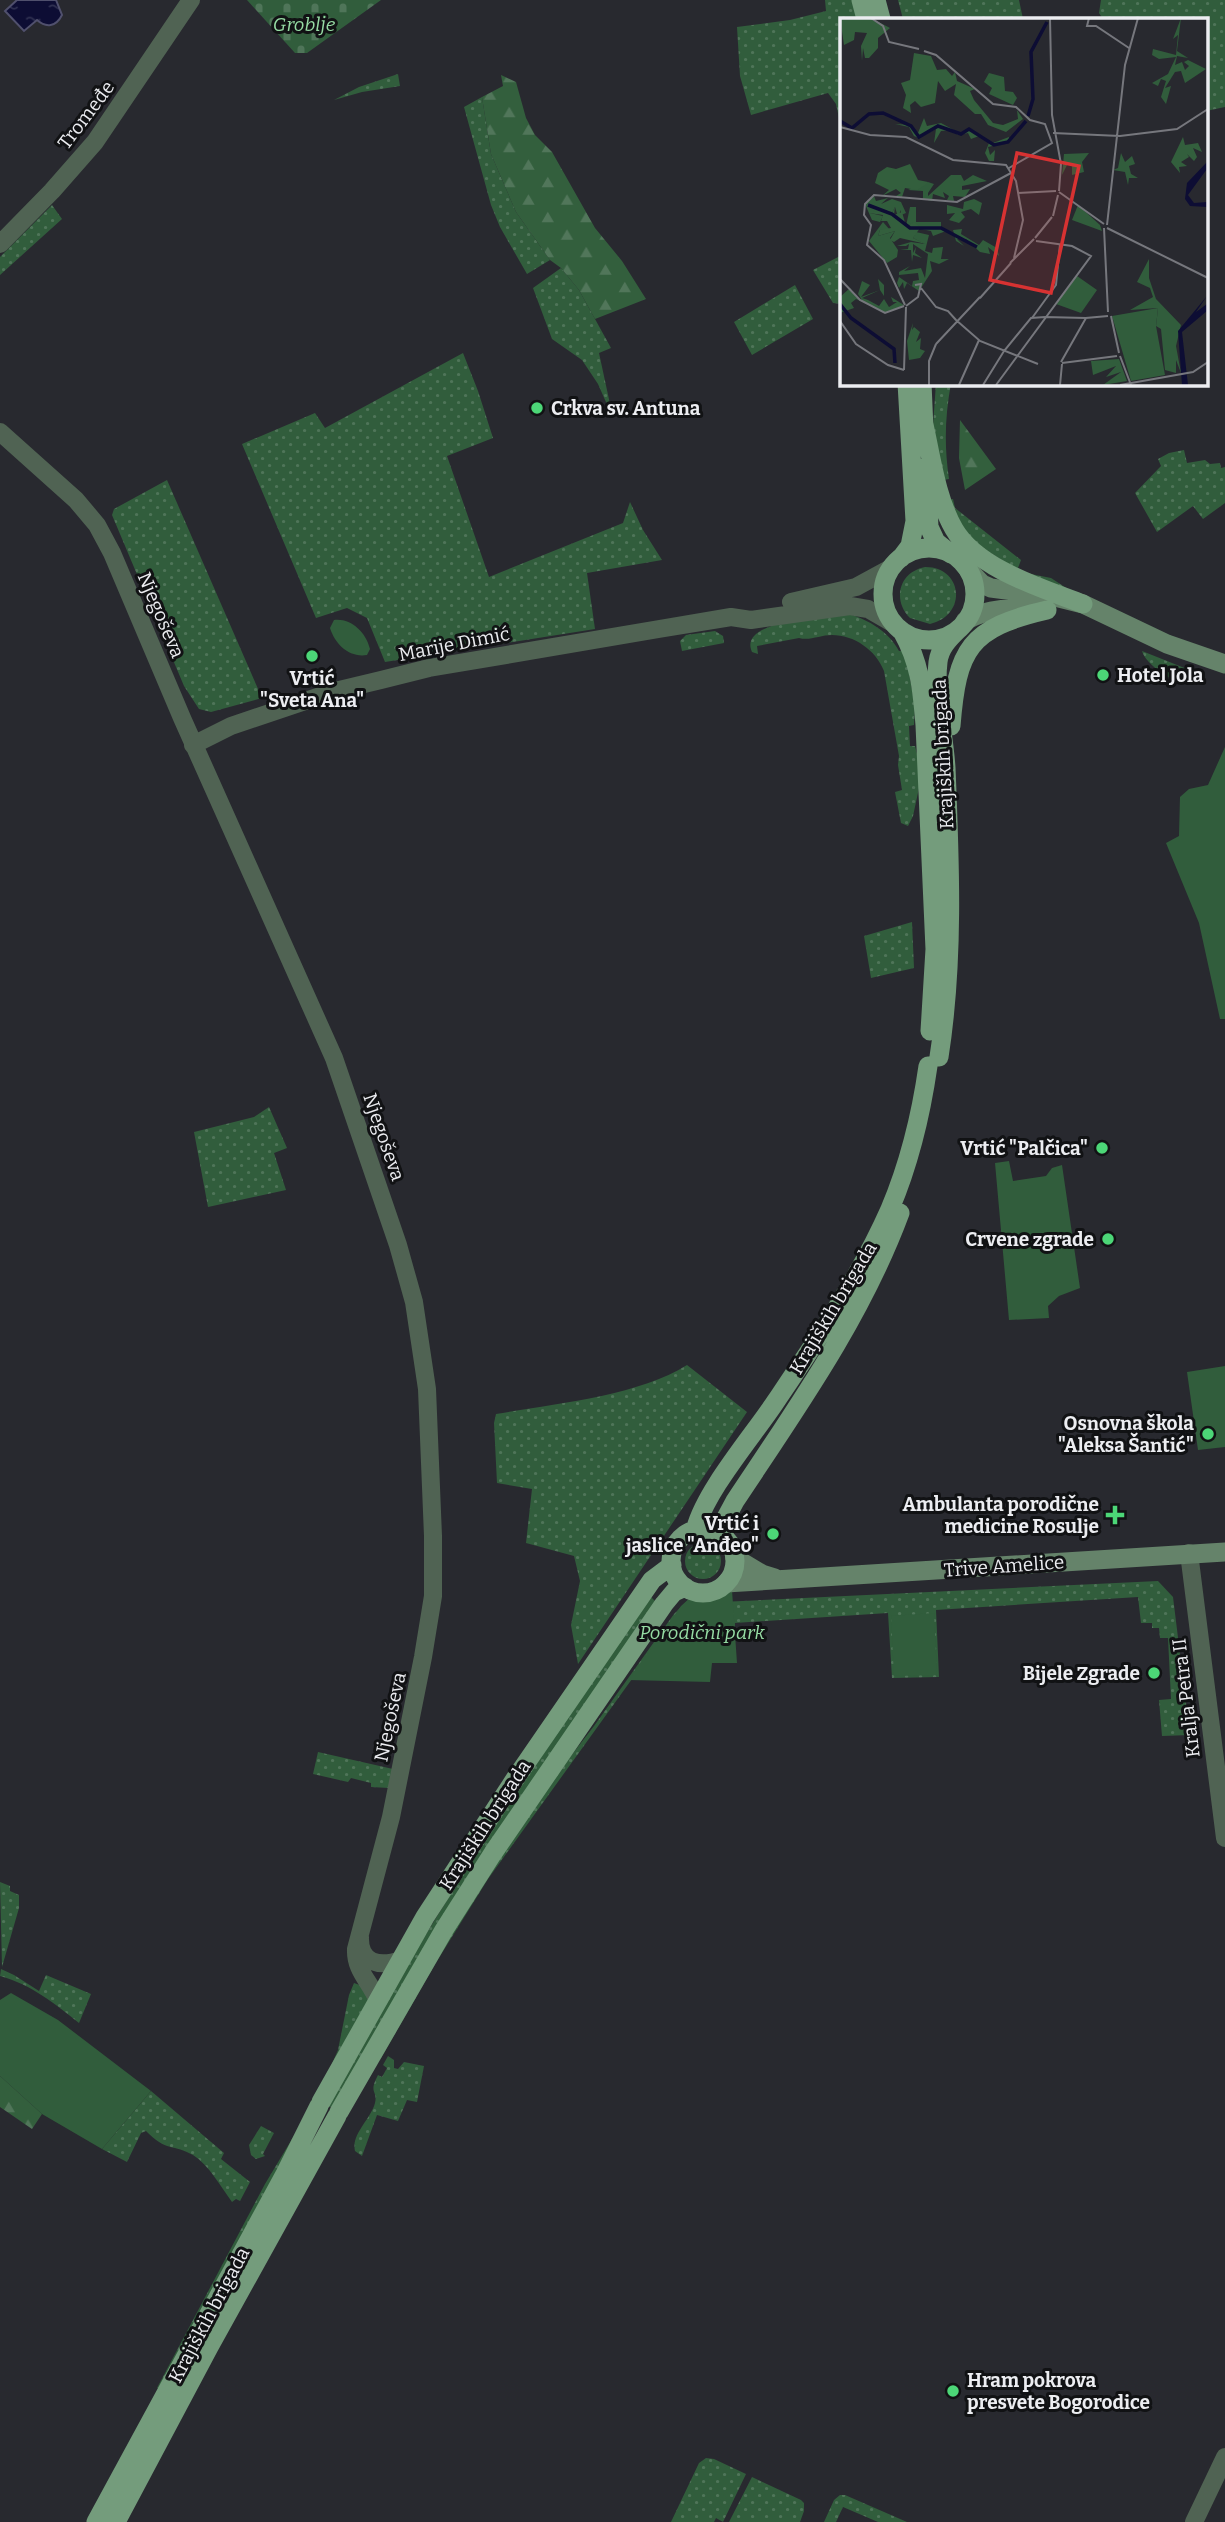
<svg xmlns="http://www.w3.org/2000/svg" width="1225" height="2522" viewBox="0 0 1225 2522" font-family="Bitter,serif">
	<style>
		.grass { fill: url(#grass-dots) }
		.forest { fill: url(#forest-firs) }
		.cemetery { fill: url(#cemetery-stones) }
		.park { fill: #315d3c }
		.water { fill: url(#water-ripples); stroke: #50506d; stroke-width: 2 }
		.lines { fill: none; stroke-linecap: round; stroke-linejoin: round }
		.tertiary { stroke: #506353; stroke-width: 18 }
		.secondary { stroke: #65836a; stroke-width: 19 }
		.primary { stroke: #749c7c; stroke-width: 19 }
		.poi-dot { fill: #4cd677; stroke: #111214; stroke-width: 2.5 }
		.labels { text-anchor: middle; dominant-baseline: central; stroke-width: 6; stroke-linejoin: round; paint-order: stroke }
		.park-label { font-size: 19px; font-style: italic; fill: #96dca4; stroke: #111214 }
		.street-label { font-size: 19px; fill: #ecedf1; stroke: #111214 }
		.poi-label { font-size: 19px; font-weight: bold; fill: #ecedf1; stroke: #111214; text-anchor: end }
		.inset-river { fill: none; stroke: #0d0d34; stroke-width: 3.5 }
		.inset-road { fill: none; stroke: #76777d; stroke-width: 2 }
		.view { fill: #d73232; fill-opacity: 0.15; stroke: #d73232; stroke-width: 3.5 }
		.inset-edge { fill: none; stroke: #ecedf1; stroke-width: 3.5 }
	</style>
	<defs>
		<pattern id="grass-dots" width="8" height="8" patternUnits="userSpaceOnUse" patternTransform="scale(1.75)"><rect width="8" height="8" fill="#315d3c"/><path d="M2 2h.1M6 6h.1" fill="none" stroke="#4f7559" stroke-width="1.8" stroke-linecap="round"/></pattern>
		<pattern id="forest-firs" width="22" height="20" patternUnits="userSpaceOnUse" patternTransform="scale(1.75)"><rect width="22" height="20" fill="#335f3d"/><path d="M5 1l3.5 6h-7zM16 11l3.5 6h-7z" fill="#51765a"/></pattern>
		<pattern id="cemetery-stones" width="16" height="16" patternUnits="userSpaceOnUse" patternTransform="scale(1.75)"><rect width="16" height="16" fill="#315d3c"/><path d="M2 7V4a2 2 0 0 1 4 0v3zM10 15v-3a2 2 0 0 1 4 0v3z" fill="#4f7559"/></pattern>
		<pattern id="water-ripples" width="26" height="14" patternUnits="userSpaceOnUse" patternTransform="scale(1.75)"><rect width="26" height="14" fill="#0d0d34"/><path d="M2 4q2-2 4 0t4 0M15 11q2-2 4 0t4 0" fill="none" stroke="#303152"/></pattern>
	</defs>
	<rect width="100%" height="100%" fill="#28292f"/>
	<path class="grass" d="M825 0H856L860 19H842V132L836 104 828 93 751 115 740 76 737 27 790 20 826 11Z
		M898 0H1019L1023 19H903Z
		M1101 0H1225V107L1206 111V19H1103L1099 13Z
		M398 74 400 86 362 92 334 100 359 87Z
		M482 97 491 154 516 212 550 260 527 274 500 227 491 205 464 107Z
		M52 205 62 219 0 275V257Z
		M842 255V304L833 303 813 270Z
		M561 268 579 290 611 348 599 353 613 418 598 384 582 360 552 339 533 288Z
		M795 285 813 319 752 355 734 322Z
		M463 353 478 391 493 438 447 456 489 577 623 523 630 502 643 530 662 560 587 573 595 629 385 662 367 618 347 608 316 618 242 444 315 413 325 428Z
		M936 383H951C945 417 944 445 949 479L943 480 933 426Z
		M1184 450 1187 463 1205 460 1210 464 1220 463 1221 468 1225 467V503L1203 519 1193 506 1157 532 1135 493 1161 466 1158 459 1169 453Z
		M167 480 262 698 211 712 199 709 184 686 112 515 114 509Z
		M953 499 955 508 1021 560 1018 568 1026 573 1051 578 1077 595 1024 574 970 540 948 500Z
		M925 567C964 567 967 616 930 624L910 618C892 600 899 572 925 567Z
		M849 614C869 620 889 632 899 651L905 650 915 707 914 725 909 726 910 746H915L922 774 913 816 908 826 901 823 895 792 902 790 898 765 899 756 884 671C876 650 854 635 832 635 820 635 810 641 799 638L757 646 758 654 752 652C737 619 829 617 849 614Z
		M715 631 723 636 724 643 682 651 680 641 686 635Z
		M1142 651 1192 671 1193 678 1189 684C1174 684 1146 665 1142 651Z
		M912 922 914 968 871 978 864 936Z
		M269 1107 287 1148 274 1153 286 1190 208 1207 194 1132 254 1117Z
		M687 1365 747 1412 578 1664 571 1625 580 1581 574 1556 526 1543 532 1489 497 1483 494 1423 496 1414C553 1404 638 1396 687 1365Z
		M685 1561a18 18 0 1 1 36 0a18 18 0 1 1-36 0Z
		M1158 1581 1173 1597 1190 1735 1162 1736 1159 1700 1171 1699 1168 1638H1160L1159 1628H1152V1623H1141L1138 1597 936 1610 939 1677 892 1678 888 1613 735 1623V1631L721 1602Z
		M650 1596 657 1603 334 2109 327 2105 400 1976 480 1847Z
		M691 1597 488 1879 437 1961 380 2060 389 2035 434 1955 553 1779 594 1726 674 1614Z
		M318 1752 393 1769 389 1788 371 1787V1783L351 1778 348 1782 313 1774Z
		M0 1882 10 1886V1891L19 1895V1908L2 1967Z
		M1 1969 14 1975 39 1991 46 1975 91 1994 79 2023C54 2003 32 1985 0 1976Z
		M354 1983 365 1987 368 2000 331 2066 338 2050 349 1995Z
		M388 2056 394 2060V2068L398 2069 404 2062 424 2066 417 2102 407 2100 398 2121 377 2115 362 2156 355 2151C351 2134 371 2119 375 2103 378 2090 368 2094 378 2075L382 2077 387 2068 383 2065Z
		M151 2091 224 2153 221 2159 250 2182 240 2201 236 2199 232 2202C221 2187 209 2165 193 2155 174 2144 166 2152 146 2131L141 2133 127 2162 102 2149Z
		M261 2126 274 2133 263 2154 265 2156 256 2159 251 2155 249 2145Z
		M295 2134 282 2164 160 2388H157L265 2184Z
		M706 2458 714 2459 746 2474 723 2522 716 2518 714 2522H671L699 2463Z
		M752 2477 801 2500 804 2503V2511L800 2522H729Z
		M840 2495H845L907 2522H878L843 2507 836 2522H824L834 2500Z"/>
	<path class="forest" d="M501 75 516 82 526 118 535 135 552 152 595 228 622 261 646 299 595 319 579 290 561 268 550 260 516 212 491 154 482 97 503 86Z
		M960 420 996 469 965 490 959 458Z
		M0 2076 42 2114 32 2129 0 2107Z"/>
	<path class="cemetery" d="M247 0H381L307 53H295Z"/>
	<path class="park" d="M334 620C351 618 366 632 370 649L367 655C349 658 335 644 330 628Z
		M1225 747V1019H1220L1199 923 1166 843 1179 836 1180 797 1189 789 1208 785Z
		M1009 1161 1013 1181 1046 1176 1052 1168 1062 1165 1080 1288 1059 1296 1048 1306 1049 1318 1009 1320 995 1163Z
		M1225 1366V1447L1198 1450 1187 1372Z
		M732 1590 737 1663H712L710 1682 628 1680 681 1606 691 1597C705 1601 719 1598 732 1590Z
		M934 1613 937 1675 894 1676 891 1616Z
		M11 1993 58 2020 151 2091 102 2149 42 2114 0 2076V2000Z"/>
	<path class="water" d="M17 0H56L62 15C56 27 46 28 37 20L24 31 5 11Z"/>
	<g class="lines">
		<path class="tertiary" d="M0 244 52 191 95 142 191 0
			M0 432 76 500 97 525 112 553 182 718 334 1058 398 1245 414 1302 427 1389 433 1536V1596L423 1657 391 1817 356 1949C355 1971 370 1981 378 2001
			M791 602 856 587 891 568
			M193 745 231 726 335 691 381 680 429 668 659 629 731 617 751 620 850 606 868 609 894 624
			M1189 1553 1225 1838
			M360 1937C359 1964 380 1967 401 1960
			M1194 2522 1225 2457"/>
		<path class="secondary" d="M967 568 982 584 991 588 1051 596 1083 604 1167 644 1225 664
			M965 621C988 607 1014 608 1040 610
			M735 1558 762 1574 775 1578
			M726 1583 1225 1552"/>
		<path class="primary" d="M861 0 866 19
			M876 0 881 19
			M922 383 924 430
			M923 420C931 455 936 498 954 529 977 569 1042 588 1083 604
			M926 467 929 527 936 542 951 554
			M883 594a46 46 0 1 1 92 0a46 46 0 1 1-92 0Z
			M901 558 910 546 915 521 907 383
			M902 631C920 663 922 688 925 725L935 949 930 1031
			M951 726C957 649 969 628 1047 610
			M939 1057C954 962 950 864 946 768 944 733 934 697 938 662 940 646 951 637 961 627
			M671 1561a32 32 0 1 1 64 0a32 32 0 1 1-64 0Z
			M695 1531C704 1492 753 1436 776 1401 817 1340 860 1277 890 1209 909 1164 921 1115 928 1066
			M721 1535V1527L735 1501C796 1409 861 1318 900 1213
			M321 2102 425 1917 515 1779 652 1580 672 1565
			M339 2112 444 1930 493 1853 664 1604 674 1592 685 1587
			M96 2522 285 2174 319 2106
			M116 2522 209 2347 337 2116"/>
	</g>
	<g class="poi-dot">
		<circle cx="537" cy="408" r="7"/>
		<circle cx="312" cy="656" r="7"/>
		<circle cx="1103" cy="675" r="7"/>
		<circle cx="1102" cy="1148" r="7"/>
		<circle cx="1108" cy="1239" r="7"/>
		<circle cx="1208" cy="1434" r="7"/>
		<path d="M1111.5 1504.5h7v7h7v7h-7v7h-7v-7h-7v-7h7z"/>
		<circle cx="773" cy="1534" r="7"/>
		<circle cx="1154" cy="1673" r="7"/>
		<circle cx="953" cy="2391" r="7"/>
	</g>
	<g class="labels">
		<g class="park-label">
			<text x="304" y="24">Groblje</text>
			<text x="702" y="1632">Porodični park</text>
		</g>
		<g class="street-label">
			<text transform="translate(86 115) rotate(-53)">Tromeđe</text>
			<text transform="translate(161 615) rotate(67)">Njegoševa</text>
			<text transform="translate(454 644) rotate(-11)">Marije Dimić</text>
			<text transform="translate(943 754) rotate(-93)">Krajiških brigada</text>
			<text transform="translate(384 1137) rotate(71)">Njegoševa</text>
			<text transform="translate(833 1308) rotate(-59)">Krajiških brigada</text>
			<text transform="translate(1004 1566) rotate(-4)">Trive Amelice</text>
			<text transform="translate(1186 1698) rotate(-97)">Kralja Petra II</text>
			<text transform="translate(390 1717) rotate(-78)">Njegoševa</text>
			<text transform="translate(485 1825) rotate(-57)">Krajiških brigada</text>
			<text transform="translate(209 2315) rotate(-62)">Krajiških brigada</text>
		</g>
		<g class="poi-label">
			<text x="551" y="408" text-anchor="start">Crkva sv. Antuna</text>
			<text x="1117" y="675" text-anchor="start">Hotel Jola</text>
			<text x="312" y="678" text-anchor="middle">Vrtić<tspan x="312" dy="22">"Sveta Ana"</tspan></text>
			<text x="1088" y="1148">Vrtić "Palčica"</text>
			<text x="1094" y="1239">Crvene zgrade</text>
			<text x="1194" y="1423">Osnovna škola<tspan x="1194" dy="22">"Aleksa Šantić"</tspan></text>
			<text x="1099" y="1504">Ambulanta porodične<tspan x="1099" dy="22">medicine Rosulje</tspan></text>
			<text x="759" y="1523">Vrtić i<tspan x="759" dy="22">jaslice "Anđeo"</tspan></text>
			<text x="1140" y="1673">Bijele Zgrade</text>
			<text x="967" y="2380" text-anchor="start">Hram pokrova<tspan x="967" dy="22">presvete Bogorodice</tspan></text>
		</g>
	</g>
	<g transform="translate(840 18)">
		<rect width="368" height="368" fill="#28292f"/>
		<path d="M341 0 337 33 348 40 337 38 335 47 342 44 345 52 349 48 344 44 348 42 366 51 345 65 341 53 335 54 325 70 331 68 326 86 321 79 326 63 321 61 318 68 312 65 328 56 336 39 319 41 312 37 313 31 336 37 338 17 333 21ZM149 55 164 59 165 73 173 74 177 80 173 87 149 76 152 70 144 64ZM249 135 242 144 244 154 232 157V146L228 145 222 157 224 136ZM281 135 285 144 292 138 295 146 289 148 291 156 286 153 298 160H289L288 167 285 154 273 152 278 150ZM111 157H121L124 163 133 157 147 163 122 168V172L130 171 125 179 113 178 114 183 107 182 109 178 103 174 105 180 93 176 92 183 83 181V173L68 172 88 164 94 166 88 175V178ZM34 178 36 183 48 180 41 186 52 181 61 184 66 195 61 197V192L58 199 55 189 52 195H30L43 198 40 204 32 202 25 186ZM134 181 142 185 139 197 131 191 121 194 125 199 119 205 109 202 115 195 107 196V187L123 191 124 184ZM70 189H76V204H101V211L106 213 93 218 91 213 76 210 75 205 66 208ZM43 204 50 212H40L38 218 55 213 50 220 58 232 57 239 47 245 29 223ZM122 211 121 216 139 227 143 222 157 230 159 238 148 229 150 236 140 234 126 221H117L124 228 116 223 113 212ZM76 214 89 217 85 233 92 235 93 230 103 229 101 241H109L99 246 90 243 92 253 79 273 67 265 64 271 63 264 59 270 57 265 59 259 72 268 73 263 79 262 78 255 59 257V254L70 248 64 253 81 250 85 260 88 236 73 226V235L76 229 75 235 82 240 73 237 72 244 71 232H60L68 231 69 226 66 228H57L71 224 85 226 73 220ZM309 241V260L316 281 341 307 336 328 341 355 336 342V355L325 352 321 311 316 308 318 290 290 292 313 279 310 270 297 264ZM38 261 44 267V278L40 272 22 280 28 282 39 288 44 281 49 289 57 284H53L51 279 64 287 46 295 16 281 11 285 14 290 0 295V279L10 270 19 282H22L18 276 22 263 30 267 21 279 40 272ZM73 305 72 312 74 309 80 314 76 324 81 320 80 331 85 333 80 340 69 342 67 323ZM279 341 287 363 263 367 281 354 266 359 276 348 253 357 251 343Z" fill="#315d3c"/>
		<path d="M0 0H31L50 10 38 20V30L29 40H25L23 30 22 43 21 28 27 15 15 14 14 22 4 27ZM74 35 91 38 97 52 106 51 112 58 115 54 117 63 135 71 130 73 134 82 153 105 163 107 178 101 177 92 183 101 166 114 148 107 141 96H135L114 77 116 66 105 73 98 63 95 85 81 89 75 83 70 87 71 95 63 90 66 77 61 65 70 62ZM84 100 87 108 101 105 121 116 129 110 153 125 169 119V124L148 129 150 137 155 132 154 143H149L145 135 149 125 139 118 131 121 128 115 118 117 113 112 101 113 94 125 96 111 79 120 74 118 69 109 55 106 71 107 78 115ZM343 119 345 127 358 125 362 134 353 130 357 139 354 143 347 136 349 139 341 144 347 148 339 149 340 155 331 144ZM70 146 78 162 88 164 85 167 77 172 65 170 62 179 56 178 61 175 56 171 42 178 49 172 35 165 38 155 47 149 56 151ZM55 189 54 197 62 194 66 208 75 204 80 210 73 220 86 226 60 220 54 224 50 222 55 213 38 218 40 212 51 210 47 203H41L43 197 29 195 48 191 52 195Z" fill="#335f3d"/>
		<path d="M238 187 260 207 262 213 232 202Z" fill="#315d3c"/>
		<path d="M237 258 257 272 241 295 216 286ZM318 290 316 308 325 357 291 363 272 298Z" fill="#315d3c"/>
		<path d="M367 144V151L348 177 354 185 367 184V189L350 188 345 181 347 165ZM367 278 356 294 367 286V293L342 314 348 367H342L338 313Z" fill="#0d0d34"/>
		<path class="inset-river" d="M188 98 193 81 191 34 207 4M0 103 12 110 29 96 43 95 71 108 79 119 98 108 121 116 129 111 154 127 168 124 186 103M28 187 52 196 70 210H101L137 229M0 286 11 300 54 331 55 345"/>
		<path class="inset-road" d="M31 0 43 8 49 24 79 31M210 0 212 97 221 146 219 173M249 0 247 8H256L289 30M84 33 96 37 153 86 176 89 190 102 205 106 212 125 169 150M0 109 30 117 66 119 113 142 166 147 176 163 183 202 174 240M213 115 280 118 337 111 368 91M219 174 264 206M178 175 216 173M213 198 218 177M267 207 285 47 298 0M264 210 268 294M267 210 368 260M195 220 212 199M170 245 194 221M0 261 20 282 45 295 64 288M81 270 96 289 108 293 116 302M140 280 171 245M65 287 44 242 27 227 31 207 24 197 25 186 34 177 117 184 171 155M66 288 78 279 81 266 75 267M271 298 279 335M205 299 246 300M192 300 216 267 220 226M116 302 140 323 198 346M0 303 16 326 48 347 64 352M96 326 140 279M280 338 291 367M221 344 246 300 268 298M222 345 277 338M64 352 66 289M89 367V343L96 326M119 367 139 322M143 367 164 333 191 300 205 299M156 367 251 238 232 228 196 223M220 367 222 346M280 367 353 354 368 344"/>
		<path class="view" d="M177 135 239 148 211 275 150 262Z"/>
		<rect width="368" height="368" class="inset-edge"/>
	</g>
</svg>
